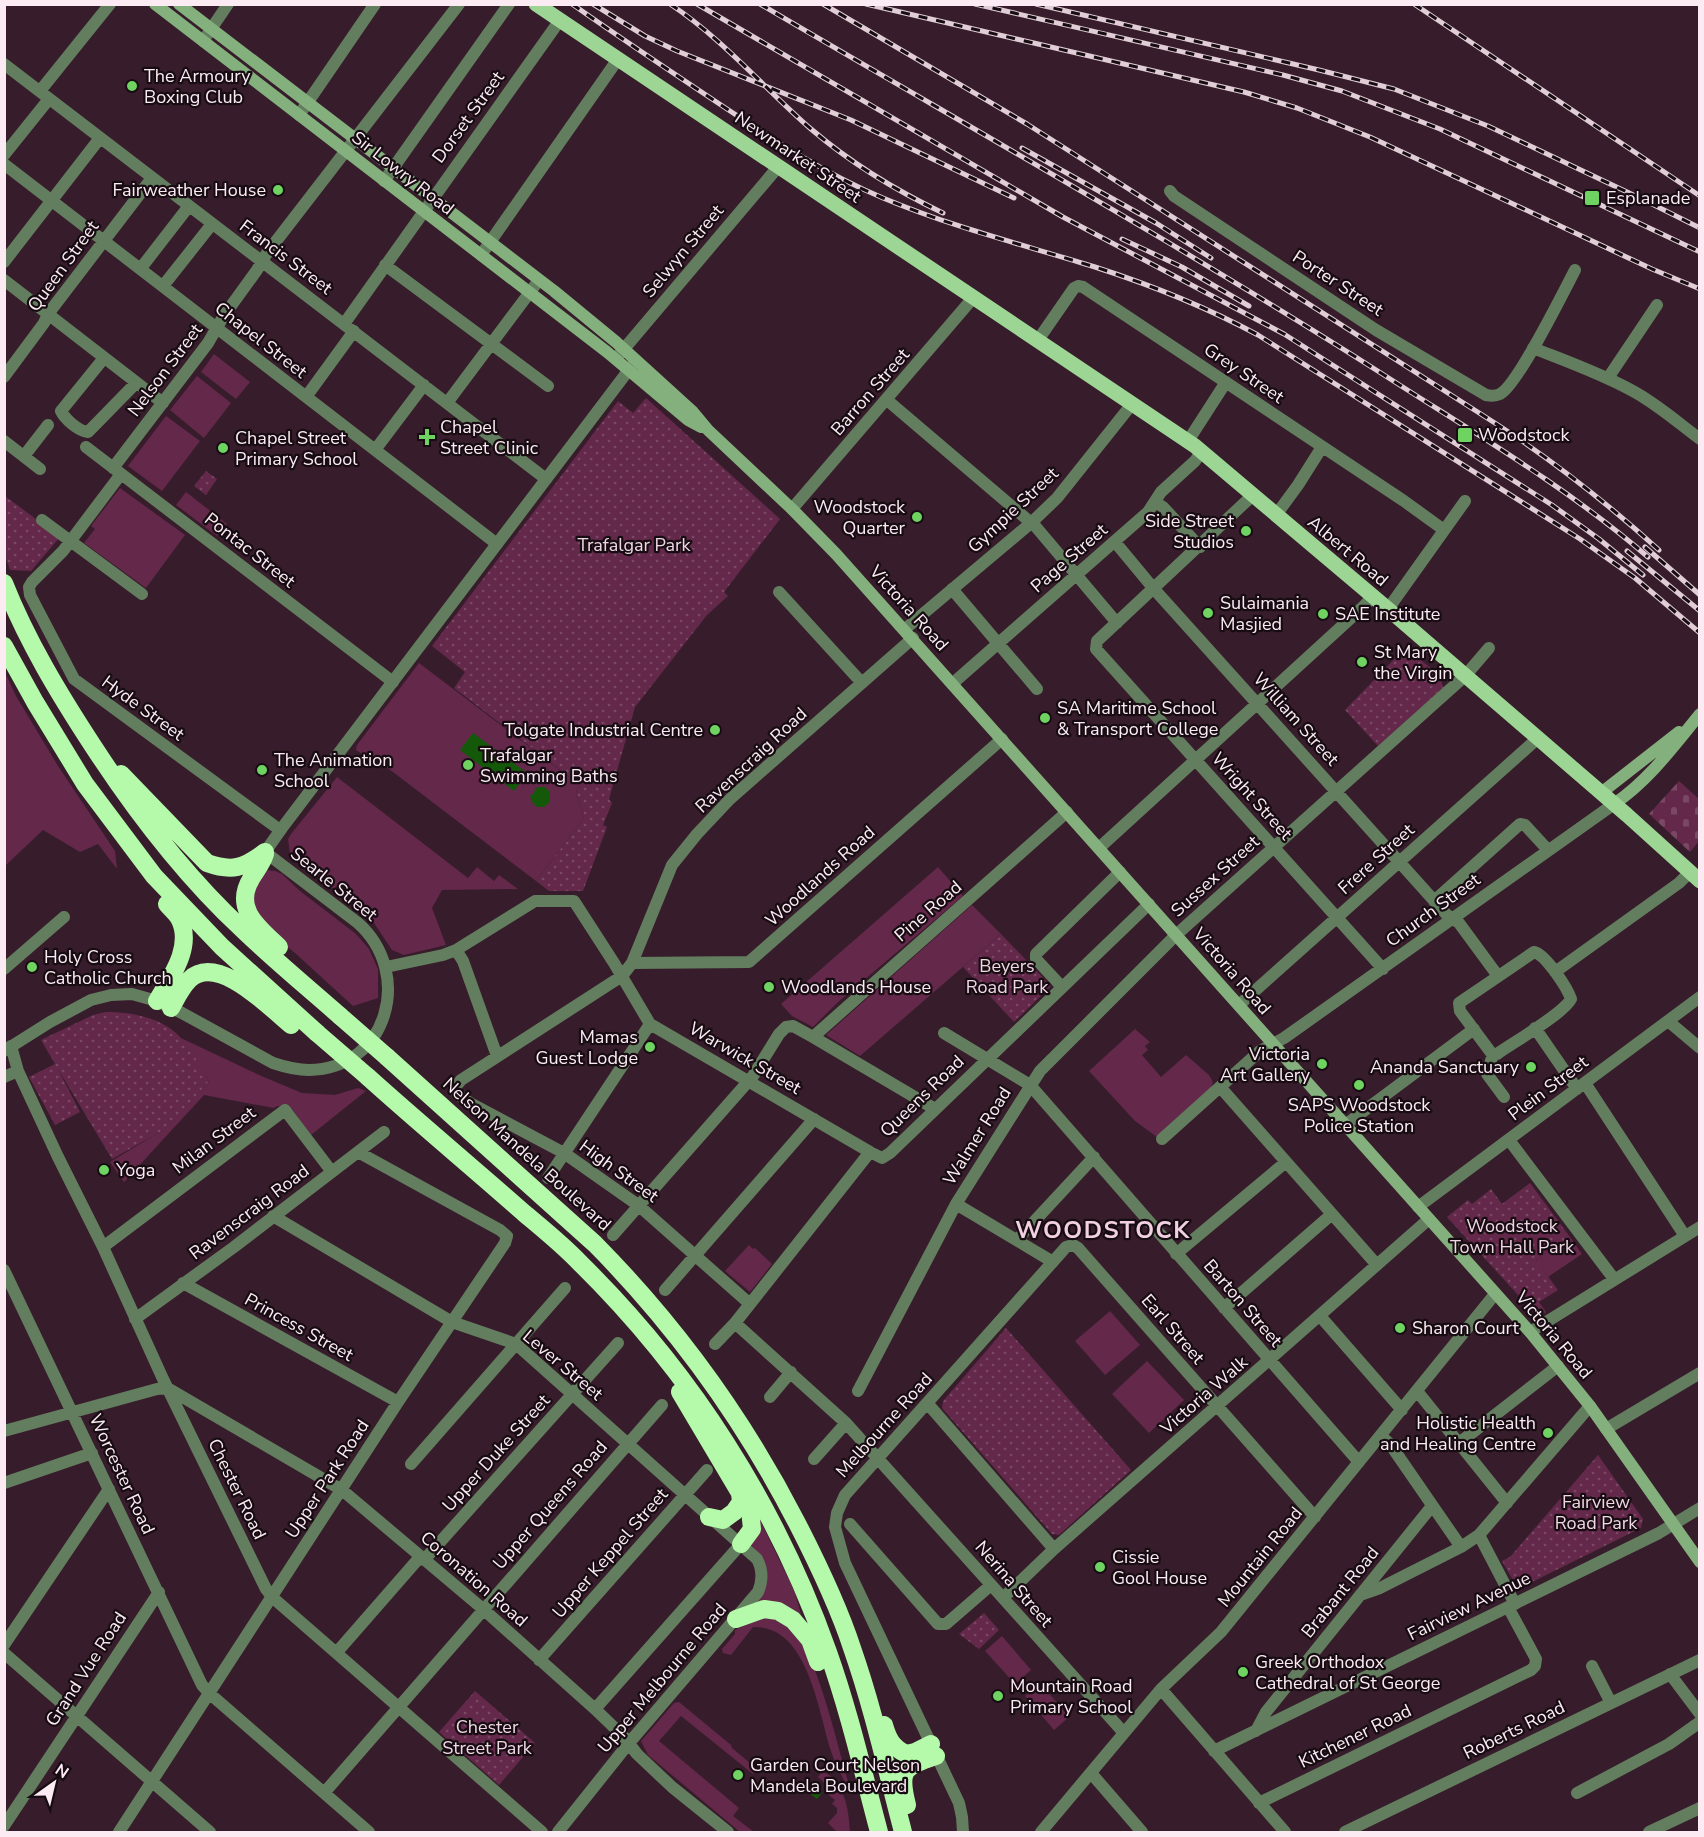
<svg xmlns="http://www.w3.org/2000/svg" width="1704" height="1837" viewBox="0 0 1704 1837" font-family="'Nunito Sans',sans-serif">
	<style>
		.green { fill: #63284a }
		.cemetery { fill: url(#cemetery-stones) }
		.park { fill: url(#park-dots) }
		.water { fill: #145909 }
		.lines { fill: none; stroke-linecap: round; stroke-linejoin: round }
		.minor { stroke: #637e5f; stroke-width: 12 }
		.tertiary { stroke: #637e5f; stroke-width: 12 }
		.secondary { stroke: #84b07d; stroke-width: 12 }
		.primary { stroke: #9dd694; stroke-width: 15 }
		.motorway { stroke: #b4faaa; stroke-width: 18 }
		.rail-casing { stroke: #e0cdd6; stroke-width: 5 }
		.rail { stroke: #170c12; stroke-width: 3; stroke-dasharray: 9; stroke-linecap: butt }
		.motorway-bridge { stroke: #b4faaa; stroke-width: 18 }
		.poi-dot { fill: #6ed360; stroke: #170c12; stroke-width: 2 }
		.labels { text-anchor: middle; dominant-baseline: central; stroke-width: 4.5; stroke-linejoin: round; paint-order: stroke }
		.poi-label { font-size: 18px; fill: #fdebf4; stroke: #170c12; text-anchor: start }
		.street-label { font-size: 18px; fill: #fdebf4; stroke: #170c12 }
		.park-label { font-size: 18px; fill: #f0d7e3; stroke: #170c12 }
		.district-label { font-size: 24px; font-weight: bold; letter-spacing: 1.5px; fill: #f3d0e1; stroke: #170c12 }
	</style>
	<defs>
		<pattern id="cemetery-stones" width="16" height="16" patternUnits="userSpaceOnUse" patternTransform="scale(1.5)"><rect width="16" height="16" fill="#63284a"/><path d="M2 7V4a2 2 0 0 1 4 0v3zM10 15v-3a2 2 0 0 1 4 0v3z" fill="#7a4765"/></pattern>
		<pattern id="park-dots" width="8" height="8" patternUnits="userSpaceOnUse" patternTransform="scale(1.5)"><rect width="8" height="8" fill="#63284a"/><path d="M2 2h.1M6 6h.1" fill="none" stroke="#7a4765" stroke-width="1.8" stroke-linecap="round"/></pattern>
	</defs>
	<rect width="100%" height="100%" fill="#371d2b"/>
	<path class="green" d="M214 354 250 382 236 399 201 372Z
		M197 376 231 403 204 438 170 410Z
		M166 416 200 441 162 491 128 466Z
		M120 488 185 535 146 588 84 543 95 529 91 526Z
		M186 492 227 524 217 536 176 505Z
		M419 663 580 785 576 792 584 818 536 881 368 753 365 756 356 750 357 745Z
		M5 672 16 696 58 766 115 851 117 869 98 844 80 852 43 830 5 866Z
		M337 777 468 878 477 867 494 881 499 875 518 889 442 890 432 908 446 945 404 955 392 950 372 920 290 854 288 839 291 834Z
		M938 867 963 896 838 1002 813 1027 792 1016 781 1004Z
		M266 870 275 871 282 874 300 891 356 934 369 949 378 969V998L353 1006 295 953 271 934 252 907 255 880Z
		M972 905 1001 934 860 1056 826 1035Z
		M1135 1029 1150 1042 1145 1046 1148 1050 1142 1055 1161 1077 1186 1055 1209 1075 1213 1082 1211 1088 1157 1137 1135 1121 1089 1071Z
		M181 1038 259 1075 302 1093 335 1095 358 1088 366 1091 311 1135 292 1109 277 1106 274 1108 204 1095 124 1182 110 1162 168 1127 209 1081Z
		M1570 1237 1582 1254 1548 1277 1536 1260Z
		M749 1245 753 1249 755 1248 772 1264 750 1292 725 1271Z
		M1110 1311 1140 1345 1105 1375 1075 1341Z
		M1147 1361 1184 1400 1149 1433 1112 1394Z
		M756 1512 794 1590 803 1621 751 1609 763 1558 751 1545Z
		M761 1618C772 1618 782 1620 791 1628 817 1650 840 1755 851 1792 843 1779 836 1766 831 1751 818 1711 808 1625 753 1627L731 1655 723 1653 722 1649 735 1634V1630Z
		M1002 1636 1031 1670 1015 1684 985 1651Z
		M1040 1683 1069 1717 1054 1730 1025 1696Z
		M679 1702 731 1745 732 1748 750 1763 755 1771 753 1774 681 1716 659 1741 739 1808 733 1816 754 1832H740L648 1755 641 1741 674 1703Z
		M822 1772C845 1778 849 1813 850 1832H837L828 1823 837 1813V1808L832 1804 835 1800 826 1793 829 1787 818 1777Z"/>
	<path class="cemetery" d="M1679 781 1699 799V841L1690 852 1649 814Z"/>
	<path class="park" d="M646 398 780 519 724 592 728 596 707 615 635 707 609 799 612 803 603 825 607 827 583 891H549L536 881 584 818 576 792 580 785 454 688 465 672 432 646 618 401 633 413Z
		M206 471 217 479 206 495 194 486Z
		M5 496 60 537 31 571 10 570 5 556Z
		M1405 648 1440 675 1443 688 1378 746 1345 710Z
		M1001 934 1051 986 1014 1022 963 967Z
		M105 1012C131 1012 161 1017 180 1037 192 1049 200 1067 209 1081L169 1127 112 1159 58 1069 80 1112 55 1125 29 1077 55 1064 41 1040 93 1015Z
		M1530 1183 1570 1237 1536 1260 1558 1290 1539 1302 1546 1312 1538 1317 1447 1217 1468 1200 1472 1204 1491 1189 1502 1204Z
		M1006 1328 1131 1470 1059 1535 1052 1534 942 1408 943 1401Z
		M1598 1455 1643 1519 1641 1528 1518 1589 1502 1561 1510 1557Z
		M984 1613 999 1630 979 1649 959 1634Z
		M475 1691 535 1743 499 1785 439 1732Z"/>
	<path class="water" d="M473 733 527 773 514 791 460 750Z
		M537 787H545L550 792V802L544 807H537L532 802 530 796 533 794Z
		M809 1783 822 1793 817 1799 801 1787Z"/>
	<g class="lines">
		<path class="minor" d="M203 41 228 4
			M4 64 546 479
			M40 91 110 4
			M299 115 375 4
			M4 155 49 99
			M4 164 497 544
			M384 181 509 4
			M1170 191 1174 196 1376 330 1486 395C1491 396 1496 396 1500 394 1517 386 1564 291 1575 270
			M481 255 618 59
			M4 262 100 138
			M385 265 548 386
			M141 268 189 206
			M4 280 163 403
			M163 286 212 224
			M344 324 560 20
			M1038 340 1074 288 1078 286 1083 287 1404 501 1444 530
			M1533 348C1566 361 1600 373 1631 390 1656 403 1677 422 1700 439
			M618 356 778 167
			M104 358 61 411C65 419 78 431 88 432L92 428 136 383
			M4 377 44 323 48 314 152 178
			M1608 378 1657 305
			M306 397 354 331
			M887 400 1036 527 1117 623
			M447 403 539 280
			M4 441 40 469
			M1188 441 1226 382
			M86 447 393 682
			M375 450 424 385
			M24 456 48 425
			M113 468 208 343 223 317 257 270 267 253 459 4
			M121 474 63 551 32 582 29 587 30 595 74 679 280 830
			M1253 495 1097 641 1096 649 1383 969
			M1155 502 1163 507 1200 547
			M792 509 973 298
			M1276 515 1298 485 1322 447
			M42 520 142 594
			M1115 542 1154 589 1447 915 1459 923 1498 976
			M952 589 1037 689
			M779 592 862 683
			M1388 609 1465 501
			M905 629 1031 523 1057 498 1132 404
			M952 684 1148 512 1161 492 1195 461 1201 452
			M1099 848 1364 606 1372 597
			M1434 901 1520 824 1525 825 1548 850
			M456 950 463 961 497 1056
			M1534 952C1545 954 1567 987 1571 999 1563 1014 1514 1042 1497 1054H1492L1460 1011 1459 1003Z
			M632 963 749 962 1002 739
			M386 967 443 955 456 950 535 901H574L614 963 650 1024 870 1152
			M4 969 64 917
			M1555 972 1679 883 1690 872
			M1062 987 1036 959V954L1120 872
			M1239 1005 1537 739
			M1668 1021 1700 1048
			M1535 1028 1577 1089
			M944 1033 1030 1085 1359 1462
			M813 1037 1067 812
			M11 1046 18 1071 58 1157 103 1247 163 1379 266 1589 272 1597 542 1832
			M1493 1054 1487 1074 1504 1097
			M4 1077 18 1071
			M1585 1083 1685 1236
			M1221 1088 1377 1265
			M1345 1125 1474 1029
			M1162 1139 1260 1051 1284 1038 1614 804
			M1509 1140 1614 1279
			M548 1178 650 1024
			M956 1204 1053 1262
			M1418 1207 1700 997
			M273 1216 452 1322 516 1344 757 1559C763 1570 763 1580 758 1592L629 1743 558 1832
			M613 1235 753 1076 779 1034 786 1027 793 1026 813 1037 935 1109
			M1017 1240 1094 1157
			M103 1247 285 1110 332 1172
			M1176 1254 1286 1162
			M4 1270 202 1685 209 1693 369 1832
			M183 1283 398 1402
			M665 1290 814 1119
			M750 1304 638 1205 564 1153 470 1103 457 1094 455 1087 461 1080 622 976 632 963 672 865 697 834 730 799 913 638
			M1224 1308 1332 1214
			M1320 1316 1402 1410
			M135 1319 234 1247 384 1132
			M735 1323 846 1423 1124 1733
			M1530 1332 1700 1227
			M715 1344 735 1323 870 1152 882 1158 890 1153 1149 904
			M169 1389 342 1490 483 1609 595 1709 624 1737 637 1754 672 1787 728 1832
			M858 1391 956 1204 1040 1071 1176 935 1465 676 1489 648
			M1417 1391 1507 1503
			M770 1397 791 1372
			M928 1404 1054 1549
			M1606 1429 1700 1373
			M4 1431 157 1389 168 1388
			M1381 1436 1390 1444 1461 1547
			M1459 1443 1558 1366
			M814 1459 846 1423
			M411 1464 565 1288
			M4 1483 92 1453
			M850 1524 938 1624H946L991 1585
			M1479 1535 1515 1604
			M424 1560 618 1343
			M1360 1595 1380 1588 1461 1547 1479 1535 1590 1406
			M1003 1598 1054 1549 1429 1219
			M4 1645 109 1489
			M337 1652 420 1557
			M4 1653 210 1832
			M539 1660 707 1470
			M1592 1666 1611 1703
			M1670 1674 1700 1714
			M1161 1689 1285 1832
			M595 1709 741 1544
			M1256 1731 1266 1712 1432 1506
			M1214 1751 1659 1533 1700 1508
			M1091 1773 1142 1832
			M324 1793 662 1405
			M1577 1793 1669 1744 1700 1722
			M1259 1803 1531 1670 1535 1666 1536 1659 1508 1607
			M4 1826 159 1592
			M119 1832 398 1402 505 1243 507 1236 500 1230 358 1152
			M963 1832 962 1817 959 1803 845 1563 835 1527 837 1513 845 1495 1066 1247 1073 1245 1078 1248 1315 1517
			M1041 1832 1161 1689 1221 1632 1495 1294
			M1345 1832 1700 1660"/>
		<path class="tertiary" d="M4 1051 50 1022 91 1000 111 995 132 994 157 1001 182 1013 273 1063C285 1067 296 1070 309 1070 388 1069 414 973 358 923L265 852 282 828 634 363
			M1649 1832 1700 1808"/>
		<path class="secondary" d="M155 4 607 352 688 420 701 427
			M179 4 554 291 616 342 693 412 708 430 792 509 836 554 1530 1332 1590 1406 1700 1562
			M1601 793 1679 732
			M1614 804C1649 780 1673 747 1700 714"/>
		<path class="primary" d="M536 4 1195 446 1388 609 1627 815 1700 881"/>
		<path class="motorway" d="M4 583C27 641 59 694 93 746 136 812 184 875 242 929 273 959 307 987 340 1016
			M4 646 35 702 85 784 154 876 222 947 317 1033
			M121 774 207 863C232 872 244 868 265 852
			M265 854C262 864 256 870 251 879 233 909 259 928 279 947
			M157 1001C171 977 194 946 179 918 176 913 170 908 167 904
			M171 1008C176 999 181 988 189 980 217 952 269 1007 291 1025
			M387 1057 595 1244C677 1327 744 1420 797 1523 818 1564 838 1605 852 1648 873 1708 887 1771 903 1832
			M368 1077C419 1123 472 1167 524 1213 543 1229 563 1245 580 1263 691 1372 776 1505 828 1652 849 1711 863 1772 879 1832
			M680 1392 750 1510 752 1529 741 1544
			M709 1517 723 1520 734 1512 741 1502 740 1493
			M736 1619 764 1609 778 1611 793 1620 810 1640 818 1662
			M884 1725C888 1739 892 1747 906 1754L915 1752 931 1744
			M907 1805C898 1769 904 1767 936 1756"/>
		<defs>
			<path id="rail" d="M572 4C619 37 667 69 715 101 769 137 823 173 883 198 952 227 1024 245 1095 267 1151 285 1206 307 1258 335L1580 539 1635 578 1700 633
				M593 4 645 36 677 51 851 120 1014 198
				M670 4C723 39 764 88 811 129 852 164 895 190 943 213
				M697 4 1063 217 1284 334 1552 505 1599 539 1643 575
				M760 4C969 127 1180 245 1384 375 1474 433 1567 487 1648 557
				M823 4 1027 124 1498 425C1555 462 1608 504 1659 550
				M866 4 1244 92 1297 108 1370 137 1652 269 1700 289
				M975 4 1283 75 1342 91 1440 129 1700 252
				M1036 4 1319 70 1394 89 1488 126 1646 201 1700 228
				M1414 4 1700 196
				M1022 148 1156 223 1211 258
				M1122 239 1182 267 1249 306
				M1645 547 1700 595
				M1627 551 1700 611"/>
		</defs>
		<use href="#rail" class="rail-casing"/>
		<use href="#rail" class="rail"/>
		<path class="motorway-bridge" d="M340 1016 387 1057
			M317 1033 368 1077"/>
	</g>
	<g class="poi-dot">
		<circle cx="132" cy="86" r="6"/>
		<circle cx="278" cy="190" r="6"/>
		<rect x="1584" y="190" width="16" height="16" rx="3"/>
		<rect x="1457" y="427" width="16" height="16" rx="3"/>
		<path d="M424 428h6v6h6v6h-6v6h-6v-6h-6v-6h6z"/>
		<circle cx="223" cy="448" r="6"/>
		<circle cx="917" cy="517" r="6"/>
		<circle cx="1246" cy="531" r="6"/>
		<circle cx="1208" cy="613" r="6"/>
		<circle cx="1323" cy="614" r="6"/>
		<circle cx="1362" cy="662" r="6"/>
		<circle cx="1045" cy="718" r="6"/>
		<circle cx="715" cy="730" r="6"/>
		<circle cx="468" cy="765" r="6"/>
		<circle cx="262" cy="770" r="6"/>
		<circle cx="32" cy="967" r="6"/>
		<circle cx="769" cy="987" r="6"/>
		<circle cx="650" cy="1047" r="6"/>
		<circle cx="1322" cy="1064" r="6"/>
		<circle cx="1531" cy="1067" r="6"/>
		<circle cx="1359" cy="1085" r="6"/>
		<circle cx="104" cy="1170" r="6"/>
		<circle cx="1400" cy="1328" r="6"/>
		<circle cx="1548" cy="1433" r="6"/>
		<circle cx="1100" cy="1567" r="6"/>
		<circle cx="1243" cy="1672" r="6"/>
		<circle cx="998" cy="1696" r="6"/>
		<circle cx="738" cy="1775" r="6"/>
	</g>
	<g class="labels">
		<g class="poi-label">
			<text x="144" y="76">The Armoury<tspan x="144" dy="21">Boxing Club</tspan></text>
			<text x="266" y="190" text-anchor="end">Fairweather House</text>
			<text x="1606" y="198">Esplanade</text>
			<text x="440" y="427">Chapel<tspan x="440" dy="21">Street Clinic</tspan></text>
			<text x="1478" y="435">Woodstock</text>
			<text x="235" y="438">Chapel Street<tspan x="235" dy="21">Primary School</tspan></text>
			<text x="905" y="507" text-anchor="end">Woodstock<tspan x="905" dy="21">Quarter</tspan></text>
			<text x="1234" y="521" text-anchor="end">Side Street<tspan x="1234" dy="21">Studios</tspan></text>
			<text x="1220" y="603">Sulaimania<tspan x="1220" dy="21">Masjied</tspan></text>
			<text x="1335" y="614">SAE Institute</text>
			<text x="1374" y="652">St Mary<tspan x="1374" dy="21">the Virgin</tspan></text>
			<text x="1057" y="708">SA Maritime School<tspan x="1057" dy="21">&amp; Transport College</tspan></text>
			<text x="703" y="730" text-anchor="end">Tolgate Industrial Centre</text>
			<text x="480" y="755">Trafalgar<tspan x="480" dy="21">Swimming Baths</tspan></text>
			<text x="274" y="760">The Animation<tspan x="274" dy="21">School</tspan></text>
			<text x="44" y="957">Holy Cross<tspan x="44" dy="21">Catholic Church</tspan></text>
			<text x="781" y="987">Woodlands House</text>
			<text x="638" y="1037" text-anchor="end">Mamas<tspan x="638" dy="21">Guest Lodge</tspan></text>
			<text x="1310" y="1054" text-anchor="end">Victoria<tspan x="1310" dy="21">Art Gallery</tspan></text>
			<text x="1519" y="1067" text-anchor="end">Ananda Sanctuary</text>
			<text x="1359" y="1105" text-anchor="middle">SAPS Woodstock<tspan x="1359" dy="21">Police Station</tspan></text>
			<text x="116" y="1170">Yoga</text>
			<text x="1412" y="1328">Sharon Court</text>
			<text x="1536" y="1423" text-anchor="end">Holistic Health<tspan x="1536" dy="21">and Healing Centre</tspan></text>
			<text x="1112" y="1557">Cissie<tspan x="1112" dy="21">Gool House</tspan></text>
			<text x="1255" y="1662">Greek Orthodox<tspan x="1255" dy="21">Cathedral of St George</tspan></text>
			<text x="1010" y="1686">Mountain Road<tspan x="1010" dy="21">Primary School</tspan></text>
			<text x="750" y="1765">Garden Court Nelson<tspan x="750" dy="21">Mandela Boulevard</tspan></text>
		</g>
		<g class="street-label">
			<text transform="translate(468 117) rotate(-54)">Dorset Street</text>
			<text transform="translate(798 157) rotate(34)">Newmarket Street</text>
			<text transform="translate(403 173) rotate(38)">Sir Lowry Road</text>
			<text transform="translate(683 251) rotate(-50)">Selwyn Street</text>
			<text transform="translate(286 257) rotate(37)">Francis Street</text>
			<text transform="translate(63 266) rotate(-54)">Queen Street</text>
			<text transform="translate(1338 283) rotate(33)">Porter Street</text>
			<text transform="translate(261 340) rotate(38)">Chapel Street</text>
			<text transform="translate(165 370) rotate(-53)">Nelson Street</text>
			<text transform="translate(1244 373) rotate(34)">Grey Street</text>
			<text transform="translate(870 392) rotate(-49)">Barron Street</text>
			<text transform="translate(1013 510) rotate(-43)">Gympie Street</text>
			<text transform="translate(250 550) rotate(38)">Pontac Street</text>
			<text transform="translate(1348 551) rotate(40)">Albert Road</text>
			<text transform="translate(1069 558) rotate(-41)">Page Street</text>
			<text transform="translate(909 608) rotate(48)">Victoria Road</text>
			<text transform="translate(143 708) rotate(36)">Hyde Street</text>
			<text transform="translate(1296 719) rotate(48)">William Street</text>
			<text transform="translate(751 760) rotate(-43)">Ravenscraig Road</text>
			<text transform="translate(1252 796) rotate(48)">Wright Street</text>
			<text transform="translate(1376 859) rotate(-42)">Frere Street</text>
			<text transform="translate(820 876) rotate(-42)">Woodlands Road</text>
			<text transform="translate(1215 876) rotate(-42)">Sussex Street</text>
			<text transform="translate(334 884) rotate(39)">Searle Street</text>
			<text transform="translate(1433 910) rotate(-36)">Church Street</text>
			<text transform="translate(928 911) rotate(-41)">Pine Road</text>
			<text transform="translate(1232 971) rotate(49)">Victoria Road</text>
			<text transform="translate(745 1058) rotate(30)">Warwick Street</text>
			<text transform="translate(1548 1088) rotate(-37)">Plein Street</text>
			<text transform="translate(922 1096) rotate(-44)">Queens Road</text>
			<text transform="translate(977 1136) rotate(-58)">Walmer Road</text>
			<text transform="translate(214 1140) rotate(-37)">Milan Street</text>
			<text transform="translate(527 1154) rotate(42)">Nelson Mandela Boulevard</text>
			<text transform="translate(619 1171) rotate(36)">High Street</text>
			<text transform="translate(249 1212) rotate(-37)">Ravenscraig Road</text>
			<text transform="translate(1243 1303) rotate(49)">Barton Street</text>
			<text transform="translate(299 1327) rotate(29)">Princess Street</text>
			<text transform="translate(1173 1329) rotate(49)">Earl Street</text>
			<text transform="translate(1554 1335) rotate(50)">Victoria Road</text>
			<text transform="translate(563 1365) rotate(40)">Lever Street</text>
			<text transform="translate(1204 1395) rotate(-41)">Victoria Walk</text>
			<text transform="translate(884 1425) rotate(-48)">Melbourne Road</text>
			<text transform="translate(496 1453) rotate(-48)">Upper Duke Street</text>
			<text transform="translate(122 1474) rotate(65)">Worcester Road</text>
			<text transform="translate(327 1479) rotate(-57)">Upper Park Road</text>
			<text transform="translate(237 1489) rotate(64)">Chester Road</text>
			<text transform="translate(550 1505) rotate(-49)">Upper Queens Road</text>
			<text transform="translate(610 1553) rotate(-49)">Upper Keppel Street</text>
			<text transform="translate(1260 1557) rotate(-51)">Mountain Road</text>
			<text transform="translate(474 1579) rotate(41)">Coronation Road</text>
			<text transform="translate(1014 1584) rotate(49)">Nerina Street</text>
			<text transform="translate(1340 1592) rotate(-51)">Brabant Road</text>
			<text transform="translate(1469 1606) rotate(-26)">Fairview Avenue</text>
			<text transform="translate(86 1669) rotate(-57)">Grand Vue Road</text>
			<text transform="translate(662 1678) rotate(-50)">Upper Melbourne Road</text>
			<text transform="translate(1514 1730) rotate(-26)">Roberts Road</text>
			<text transform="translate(1355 1736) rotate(-26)">Kitchener Road</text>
		</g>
		<g class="park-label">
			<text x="634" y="545">Trafalgar Park</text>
			<text x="1007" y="966">Beyers<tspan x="1007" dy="21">Road Park</tspan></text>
			<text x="1512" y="1226">Woodstock<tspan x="1512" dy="21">Town Hall Park</tspan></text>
			<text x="1596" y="1502">Fairview<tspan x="1596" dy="21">Road Park</tspan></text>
			<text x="487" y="1727">Chester<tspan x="487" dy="21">Street Park</tspan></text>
		</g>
		<g class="district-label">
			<text x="1103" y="1230">WOODSTOCK</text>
		</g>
	</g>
	<rect width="1704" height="1837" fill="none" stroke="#fdebf4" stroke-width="12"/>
	<g transform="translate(54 1783) rotate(34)" stroke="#170c12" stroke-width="4.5" paint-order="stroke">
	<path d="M0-4.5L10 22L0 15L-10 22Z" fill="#fdebf4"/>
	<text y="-9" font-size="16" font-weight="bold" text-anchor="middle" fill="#fdebf4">N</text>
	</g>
</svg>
